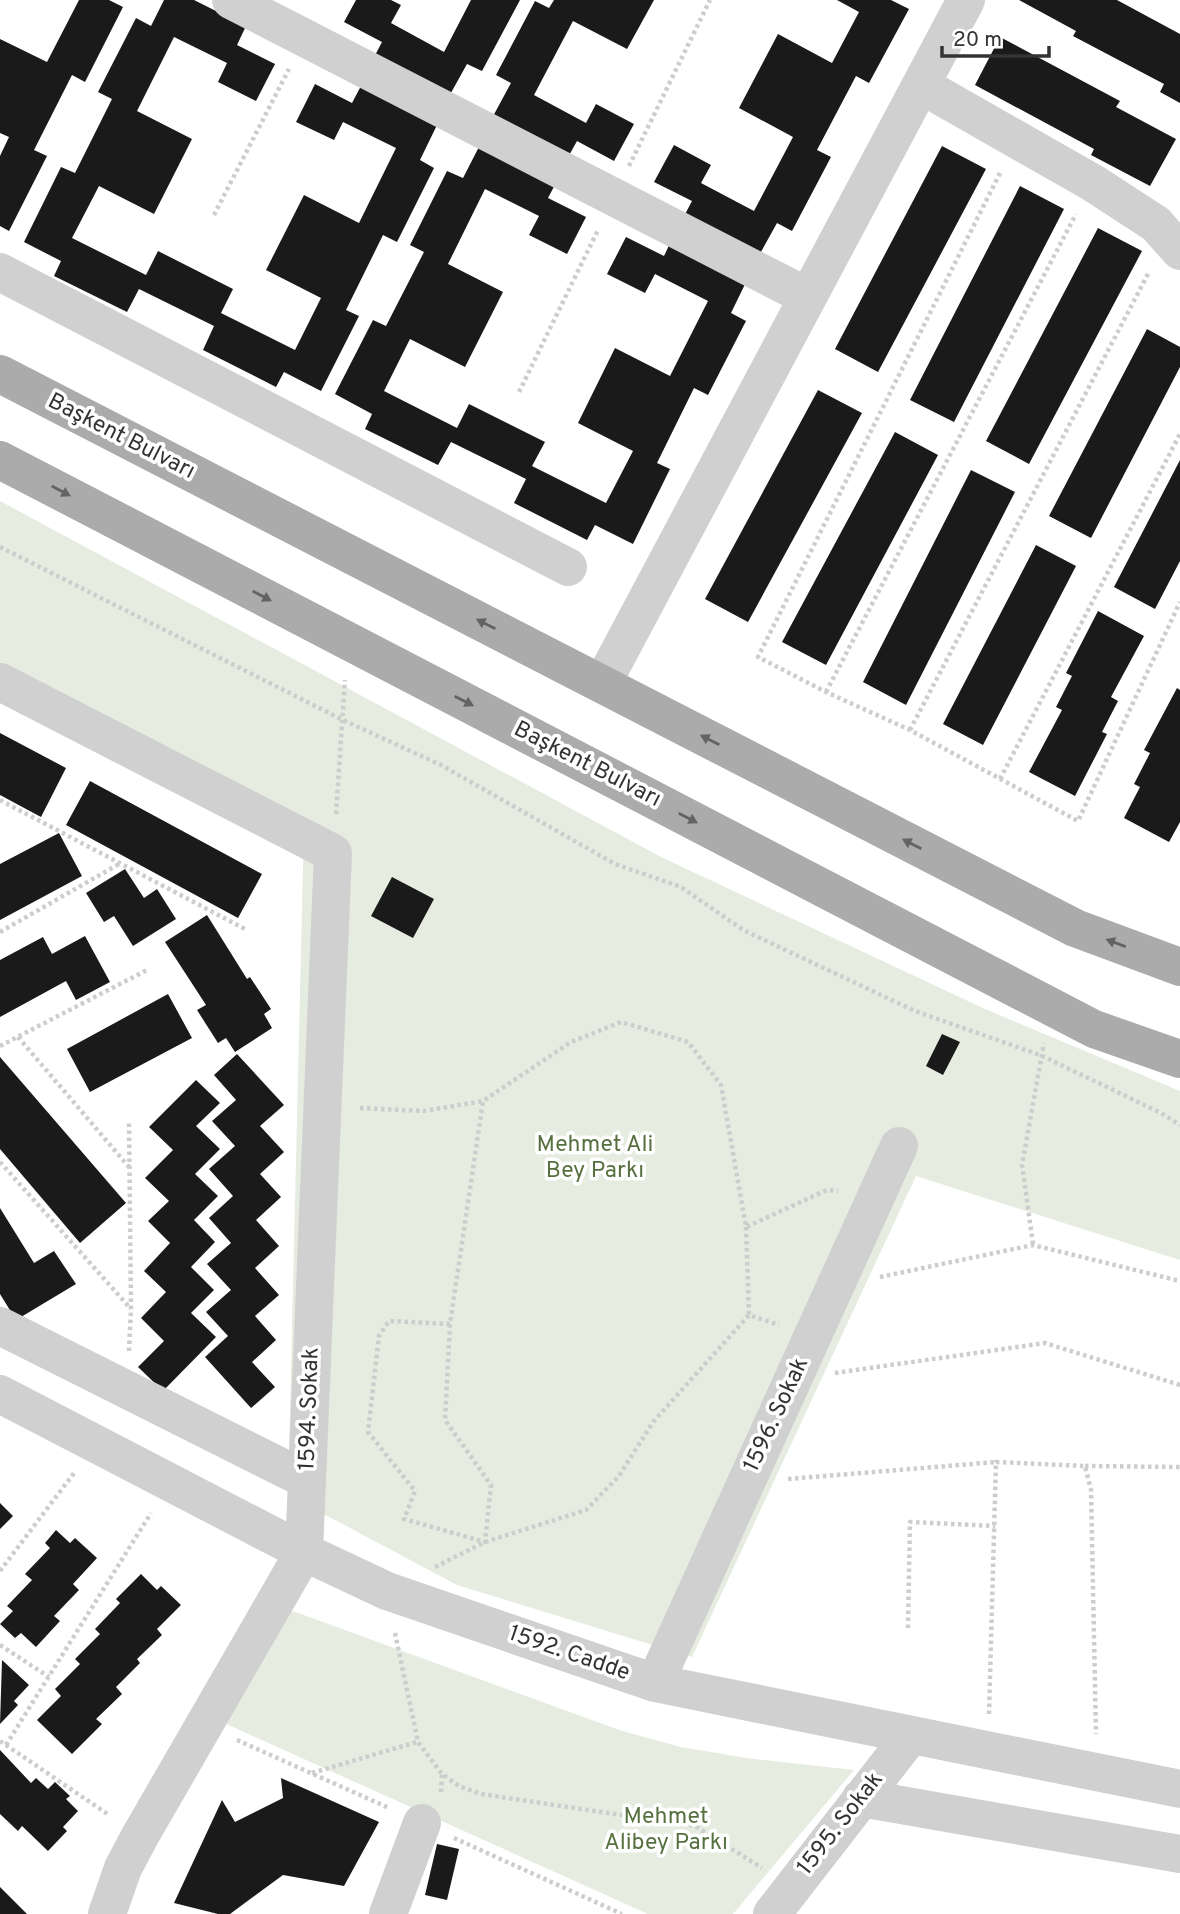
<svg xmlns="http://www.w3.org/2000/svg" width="1180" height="1914" viewBox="0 0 1180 1914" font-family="Overpass,sans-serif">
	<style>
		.green { fill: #e6ecdf }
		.building { fill: #1a1a1a }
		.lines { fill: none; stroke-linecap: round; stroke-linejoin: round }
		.path { stroke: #cdcdcd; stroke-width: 4.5; stroke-dasharray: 3.5 3.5; stroke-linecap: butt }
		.minor { stroke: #d0d0d0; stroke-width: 38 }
		.major { stroke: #ababab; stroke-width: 38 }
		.oneway { fill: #636363 }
		.labels { text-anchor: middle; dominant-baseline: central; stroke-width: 7; stroke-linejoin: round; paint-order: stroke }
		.street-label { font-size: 23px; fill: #333; stroke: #fff }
		.park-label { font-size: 23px; fill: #56703f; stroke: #fff }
	</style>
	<rect width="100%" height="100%" fill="#fff"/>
	<path class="green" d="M0 501 661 857 985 1009 1180 1091V1260L916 1176 692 1657 457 1585 288 1495 304 825 0 669Z
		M290 1610 622 1731 681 1747 747 1758 854 1770 733 1914H648L224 1723Z"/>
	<path class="building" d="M79 0H109L123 7 85 82 72 75 34 150 47 156 9 231 0 226V156L9 137 0 133V39L47 62Z
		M164 0H194L246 26 237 45 275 64 256 101 218 82 227 63 174 37 137 111 192 139 154 214 99 186 72 238 146 275 158 251 233 289 221 313 295 350 321 298 266 270 304 195 359 223 396 148 343 122 334 140 296 122 315 84 352 103 362 84 438 123 420 160 434 168 397 242 383 235 346 310 359 316 321 391 284 372 276 387 203 350 214 326 139 289 127 312 54 276 61 261 24 242 61 167 75 173 112 99 98 92 136 18 151 26Z
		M356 0H391L401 5 391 23 444 52 471 0H520L482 71 467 64 447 100 372 61 382 42 344 22Z
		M554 0H654L627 49 573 21 534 95 586 123 596 104 634 124 614 161 577 141 567 159 491 120 511 83 496 75 535 1 549 8Z
		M837 0H891L909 9 869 83 856 76 817 150 831 157 792 231 777 223 757 259 682 220 692 201 654 182 674 145 711 165 701 183 754 211 793 137 739 108 778 34 832 63 859 12Z
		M1019 0H1117L1180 34V103L1160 92 1164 84 1073 36 1076 31Z
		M1000 37 1120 101 1116 107 1176 139 1150 186 1091 155 1094 149 975 85Z
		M482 141 558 179 548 198 586 217 567 254 529 235 539 216 485 189 448 264 503 292 465 367 410 339 384 391 457 428 469 404 545 442 532 466 606 503 633 451 578 423 615 348 670 376 708 301 655 274 645 293 607 274 626 237 664 256 673 237 749 276 731 313 746 321 708 395 694 388 657 463 670 469 633 544 595 525 587 540 514 503 526 479 451 442 438 465 365 429 372 414 335 394 373 320 386 326 424 252 410 245 447 171 463 178Z
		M942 146 986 169 878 372 835 349Z
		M1020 186 1064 209 954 422 910 400Z
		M1098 228 1142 251 1029 464 986 441Z
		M1147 329 1180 347V367L1091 538 1049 516Z
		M818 390 862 413 748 622 705 599Z
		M895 432 938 455 826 665 782 642Z
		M1180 460V561L1155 609 1114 587Z
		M971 470 1015 492 906 705 863 682Z
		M1036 545 1076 566 983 745 943 724Z
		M1098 611 1144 636 1111 697 1118 701 1102 732 1107 734 1075 796 1029 772 1062 710 1056 707 1072 676 1066 673Z
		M1177 688 1180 690V822L1169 842 1124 818 1140 787 1134 784 1150 753 1144 750Z
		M0 733 66 768 41 817 0 795Z
		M90 781 262 874 238 918 66 825Z
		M59 833 82 876 0 920V864Z
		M125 869 144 898 157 889 176 919 133 946 114 916 104 922 86 893Z
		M392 877 434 899 413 938 371 916Z
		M207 915 247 979 250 977 271 1009 264 1014 272 1028 235 1052 226 1038 218 1043 197 1010 206 1005 165 942Z
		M85 936 110 982 76 1000 66 981 0 1017V960L43 937 52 954Z
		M168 994 192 1038 90 1092 67 1049Z
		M942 1034 960 1042 943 1075 926 1066Z
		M237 1054 284 1105 260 1126 284 1152 260 1174 281 1197 256 1220 279 1246 255 1268 279 1295 255 1316 276 1340 252 1362 275 1387 251 1408 205 1357 228 1336 206 1312 231 1290 207 1264 231 1243 209 1218 233 1196 209 1169 235 1146 212 1121 236 1100 214 1075Z
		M0 1057 126 1203 80 1243 0 1149Z
		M196 1080 220 1103 196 1126 220 1149 195 1174 218 1196 194 1220 215 1242 191 1267 214 1290 191 1313 216 1337 163 1391 138 1367 164 1341 141 1318 166 1292 144 1271 170 1243 148 1221 169 1201 145 1178 173 1150 149 1127Z
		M0 1208 34 1263 54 1251 76 1284 16 1320 0 1294Z
		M0 1503 13 1516 0 1529Z
		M56 1530 70 1543 75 1538 97 1558 73 1584 79 1590 54 1616 60 1621 36 1647 21 1633 15 1638 0 1624 13 1611 7 1606 32 1580 25 1574 50 1548 45 1543Z
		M141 1574 157 1590 161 1586 181 1605 157 1629 162 1635 137 1659 140 1663 116 1687 122 1694 96 1719 102 1724 72 1754 37 1720 61 1696 55 1689 80 1664 75 1659 100 1634 95 1629 120 1603 116 1599Z
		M2 1660 29 1685 14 1701 18 1705 0 1724Z
		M0 1750 31 1783 36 1778 48 1789 55 1782 70 1796 66 1799 78 1811 63 1827 67 1831 48 1851 22 1826 18 1831 0 1814Z
		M281 1778 379 1822 344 1886 283 1875 230 1914H218L174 1903 222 1800 235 1822 283 1798Z
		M437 1844 459 1849 447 1900 425 1895Z
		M0 1887 27 1914H0Z"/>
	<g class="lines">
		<path class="path" d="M629 166 710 0
			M1000 173 758 657 826 692 910 730 1078 821 1180 602
			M214 215 289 69
			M519 392 598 230
			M0 547 343 720 441 765 615 864 681 887 743 930 915 1011 1040 1055 1161 1113 1180 1125
			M826 692 1076 214
			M910 730 1149 272
			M1000 779 1180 434
			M0 800 245 929
			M336 814 345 680
			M0 932 119 864
			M18 1037 129 1167
			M0 1046 147 970
			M360 1108 424 1111 483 1101 571 1042 621 1022 688 1042 721 1085 746 1227 827 1190 838 1191
			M0 1162 131 1309
			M746 1227 749 1315
			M1033 1244 1022 1165 1044 1043
			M880 1277 1033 1245 1180 1281
			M450 1324 389 1321 379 1336 368 1432 415 1491 404 1519 485 1542 491 1485 445 1420 450 1324 483 1101
			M129 1351 131 1309 129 1121
			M835 1373 1045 1343 1180 1385
			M1085 1466 1180 1467
			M788 1479 996 1462
			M435 1567 485 1542 586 1510 619 1476 653 1422 749 1315 779 1325
			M0 1571 74 1473
			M908 1628 910 1522 995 1526
			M395 1633 418 1742 442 1774 459 1786 481 1794 695 1826 762 1868
			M0 1645 49 1677
			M989 1714 996 1462 1085 1466 1091 1490 1096 1734
			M237 1740 389 1808
			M0 1741 109 1815
			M6 1745 151 1513
			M312 1773 417 1742
			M441 1792 442 1774
			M454 1838 622 1914"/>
		<path class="minor" d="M231 0 808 297
			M921 85 1093 183 1156 224 1180 251
			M0 272 568 567
			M0 682 333 853 304 1552 140 1836 123 1868 107 1914
			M602 684 966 0
			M0 1326 307 1480
			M0 1394 304 1552 387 1591 655 1683 1180 1789
			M655 1683 899 1146
			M861 1798 1180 1854
			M388 1914 422 1823
			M772 1914 911 1735"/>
		<path class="major" d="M0 374 1075 928 1180 967
			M0 460 1094 1029 1180 1059"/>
	</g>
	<defs><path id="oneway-solid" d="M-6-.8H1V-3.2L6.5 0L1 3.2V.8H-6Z" transform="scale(1.75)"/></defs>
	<g class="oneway">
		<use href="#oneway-solid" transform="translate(61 491) rotate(28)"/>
		<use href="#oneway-solid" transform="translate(262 596) rotate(28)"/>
		<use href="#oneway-solid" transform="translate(486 624) rotate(-153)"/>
		<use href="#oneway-solid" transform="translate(464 701) rotate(27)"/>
		<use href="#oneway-solid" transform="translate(710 740) rotate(-153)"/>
		<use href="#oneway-solid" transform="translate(688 818) rotate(27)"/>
		<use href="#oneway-solid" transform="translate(912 844) rotate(-153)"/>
		<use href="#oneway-solid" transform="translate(1116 943) rotate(-159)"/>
	</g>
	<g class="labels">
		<g class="street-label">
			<text transform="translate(121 437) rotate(27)">Başkent Bulvarı</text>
			<text transform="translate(587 765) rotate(27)">Başkent Bulvarı</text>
			<text transform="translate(310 1409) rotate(-88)">1594. Sokak</text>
			<text transform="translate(777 1415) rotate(-65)">1596. Sokak</text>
			<text transform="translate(569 1654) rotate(19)">1592. Cadde</text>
			<text transform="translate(841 1824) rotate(-52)">1595. Sokak</text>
		</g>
		<g class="park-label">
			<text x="595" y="1145">Mehmet Ali<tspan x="595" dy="26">Bey Parkı</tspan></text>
			<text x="666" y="1817">Mehmet<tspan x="666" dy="26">Alibey Parkı</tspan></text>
		</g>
	</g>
	<path d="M942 46v10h107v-10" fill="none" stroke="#333333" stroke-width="3.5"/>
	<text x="953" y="46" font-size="21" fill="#333333" stroke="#ffffff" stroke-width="5" paint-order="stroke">20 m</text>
</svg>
